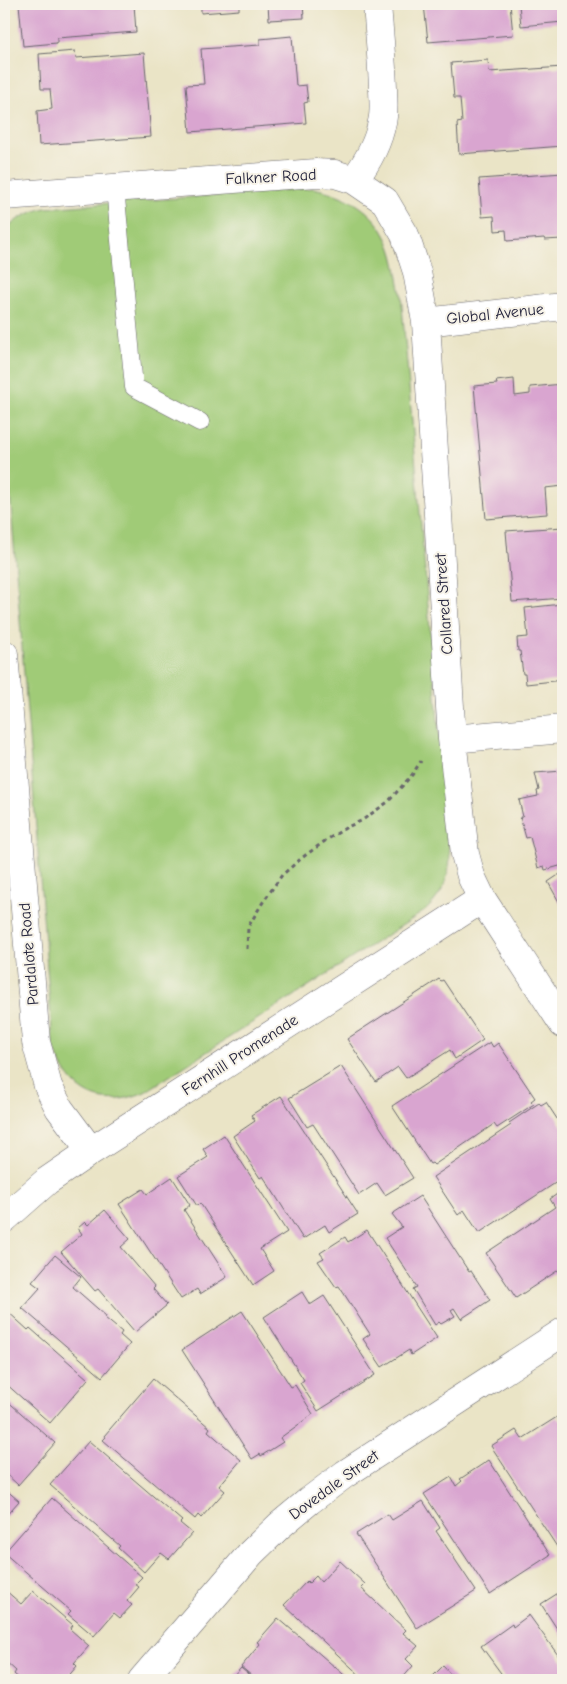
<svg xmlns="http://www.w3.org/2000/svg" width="567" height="1684" viewBox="0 0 567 1684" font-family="'Comic Neue',sans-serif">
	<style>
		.green { fill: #a0cb77; stroke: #617659 }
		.building { fill: #d9a5d0 }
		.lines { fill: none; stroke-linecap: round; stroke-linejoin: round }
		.lane-casing { stroke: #68666c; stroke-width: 19 }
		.street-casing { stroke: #68666c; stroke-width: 29 }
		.path { stroke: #68666c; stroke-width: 3; stroke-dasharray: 4 4; stroke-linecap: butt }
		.lane { stroke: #fff; stroke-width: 18 }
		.street { stroke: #fff; stroke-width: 28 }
		.labels { text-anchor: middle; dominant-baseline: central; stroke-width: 4; stroke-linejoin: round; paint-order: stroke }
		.street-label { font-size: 16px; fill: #22223b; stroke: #f7f3e8 }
	</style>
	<rect width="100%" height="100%" fill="#f7f3e8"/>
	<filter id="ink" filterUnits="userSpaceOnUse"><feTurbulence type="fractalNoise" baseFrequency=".02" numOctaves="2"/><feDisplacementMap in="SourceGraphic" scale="10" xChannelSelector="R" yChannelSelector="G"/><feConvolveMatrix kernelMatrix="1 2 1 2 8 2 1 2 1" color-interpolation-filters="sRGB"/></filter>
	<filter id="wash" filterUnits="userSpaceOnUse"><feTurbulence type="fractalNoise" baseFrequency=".0096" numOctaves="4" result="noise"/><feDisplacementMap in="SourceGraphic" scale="20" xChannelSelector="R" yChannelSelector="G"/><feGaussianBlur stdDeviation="1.12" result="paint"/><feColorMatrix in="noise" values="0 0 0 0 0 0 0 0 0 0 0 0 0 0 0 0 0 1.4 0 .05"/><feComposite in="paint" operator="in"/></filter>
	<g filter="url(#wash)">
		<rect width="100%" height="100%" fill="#eae4c6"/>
		<path class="green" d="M313 188C343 194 370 207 385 235 395 252 397 275 401 294L450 859C447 883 443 893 426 910L145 1092C97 1112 69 1091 53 1045L4 416V233C13 219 30 212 45 208Z"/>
		<g id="blocks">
			<path class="building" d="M19 4H134L136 32 57 38V43L23 46Z
				M201 4H239V10L201 13Z
				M268 4H303L304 18 269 20Z
				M424 4H510L513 35 428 42Z
				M519 4H563V22L521 26Z
				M292 36 296 86 306 85 308 102 304 103 306 123 190 132 186 85 204 84 201 49 260 45V39Z
				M75 51 76 58 144 53 151 137 39 145 37 111 52 109 50 89H41L39 54Z
				M488 60 489 72 563 67V146L459 154 457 123 462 122 460 98H454L451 63Z
				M563 173V237H561L562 239 545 240 544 238 507 241 506 230 495 231 494 216 482 217 479 179Z
				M514 379 515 396 530 394V387L563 384V422H561L563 445V486L545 488 547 514 486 519 474 386 497 384 496 381Z
				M563 527V598L512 602 506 531Z
				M562 604 563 610V680L526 684 525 674H523L520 651H518L517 638 528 637 525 608Z
				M563 771V865L545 870 544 866 538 868 530 837 526 838 520 817H523L519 800 538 796 537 791 539 790 535 773Z
				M563 872V909L548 882Z
				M439 979 441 981 443 980 483 1040 455 1059 450 1050 406 1078 398 1067 376 1082 347 1039Z
				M490 1042 493 1047 498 1043 535 1098 531 1101 534 1104 497 1128 494 1124 434 1165 432 1163 430 1164 392 1106Z
				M341 1066 413 1178 385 1195 377 1183 359 1195 313 1124 307 1127 289 1098Z
				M281 1096 358 1214 329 1232 325 1225 303 1239 263 1176 260 1178 233 1136 255 1121 251 1115Z
				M546 1102 563 1128V1178L479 1233 464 1210 458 1215 433 1177 511 1125 509 1123 539 1103 541 1105Z
				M224 1135 287 1232 260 1249 274 1271 253 1285 200 1203 197 1206 178 1176 208 1157 203 1149Z
				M172 1177 190 1205 184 1210 227 1277 200 1294 197 1289 181 1299 119 1204 143 1189 147 1194Z
				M563 1190V1267L516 1298 486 1253 555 1207 550 1199Z
				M420 1196 469 1272 471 1271 490 1300 461 1319 454 1308 451 1310 455 1316 441 1324 439 1322 435 1325 413 1289 417 1287 385 1238 402 1227 392 1214Z
				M105 1210 130 1239 121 1247 155 1287 153 1289 167 1305 135 1332 98 1289 95 1291 61 1252 82 1234 78 1228 85 1222 88 1225Z
				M367 1230 437 1338 411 1355 409 1350 382 1367 363 1339 370 1334 339 1286 336 1287 318 1261 324 1258 320 1253 345 1237 348 1242Z
				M55 1255 81 1277 73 1287 106 1316 105 1318 122 1332 120 1335 130 1344 102 1377 22 1308 40 1288 32 1282Z
				M302 1292 310 1305 324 1296 375 1375 318 1411 300 1383 304 1380 264 1317Z
				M6 1310 28 1330 30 1328 88 1379 50 1423 4 1382V1313Z
				M242 1311 291 1387 295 1385 313 1414 280 1438 283 1442 261 1456 260 1454 252 1459 182 1350Z
				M153 1379 210 1428 208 1431 241 1460 219 1486 225 1491 201 1518 198 1515 195 1519 103 1440 106 1437 104 1436Z
				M4 1398 55 1443 18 1485 4 1472Z
				M557 1417 559 1421 563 1419V1556L491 1446 516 1430 522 1439Z
				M89 1441 182 1521 180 1523 192 1533 169 1559 161 1553 144 1572 118 1548 120 1546 50 1485Z
				M489 1460 550 1555 490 1594 424 1494 451 1477 456 1486 462 1481 460 1479Z
				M4 1488 19 1501 4 1518Z
				M52 1498 142 1577 135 1584 139 1587 127 1601 132 1605 120 1618 114 1613 94 1636 68 1614 71 1611 4 1553Z
				M423 1501 440 1528 436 1531 476 1591 417 1628 356 1534 388 1514 392 1520Z
				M340 1561 365 1584 361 1588 406 1630 403 1633 418 1646 406 1659 413 1666 401 1680H365L284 1605 307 1581 309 1583 316 1576 321 1582Z
				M4 1589 21 1604 33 1591 73 1625 70 1629 89 1646 74 1663 77 1666 65 1680 59 1675 54 1680H21L14 1674 16 1671 4 1660Z
				M563 1590V1638L541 1604Z
				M529 1615 563 1662V1680H506L481 1646 512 1624 513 1627Z
				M278 1618 350 1680H257L241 1667 260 1644 257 1642Z
				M443 1666 456 1680H429Z
				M241 1668 255 1680H230Z"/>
		</g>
	</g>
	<g filter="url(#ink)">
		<use href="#blocks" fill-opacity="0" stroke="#68666c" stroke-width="1"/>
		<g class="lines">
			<defs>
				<path id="lane" d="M115 188 134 387 200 422"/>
				<path id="street" d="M354 180 385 201 405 235 417 272 426 322 452 739 465 854 471 876 482 899 563 1024
					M4 196 316 173 335 174 354 180C367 163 378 144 382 122 385 111 383 99 383 88 382 60 379 32 377 4
					M426 322 563 306
					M4 654 36 1042 48 1086 59 1108 91 1151
					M452 739 563 729
					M4 1219 47 1181 91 1151 482 899
					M142 1680 251 1553 279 1526 309 1501 345 1474 563 1332"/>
			</defs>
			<use href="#lane" class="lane-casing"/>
			<use href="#street" class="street-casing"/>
			<path class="path" d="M247 949 248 927 263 902 282 875 303 857 325 841 347 827 361 821 388 802 412 775 421 761"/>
			<use href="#lane" class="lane"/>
			<use href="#street" class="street"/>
		</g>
	</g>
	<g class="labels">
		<g class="street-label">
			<text transform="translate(271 177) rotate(-3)">Falkner Road</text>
			<text transform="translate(495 314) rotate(-6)">Global Avenue</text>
			<text transform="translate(444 604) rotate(-94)">Collared Street</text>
			<text transform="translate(29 954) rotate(-95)">Pardalote Road</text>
			<text transform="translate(240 1055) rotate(-33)">Fernhill Promenade</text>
			<text transform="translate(334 1485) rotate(-36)">Dovedale Street</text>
		</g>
	</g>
	<rect width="567" height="1684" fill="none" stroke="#f7f3e8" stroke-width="20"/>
</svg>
